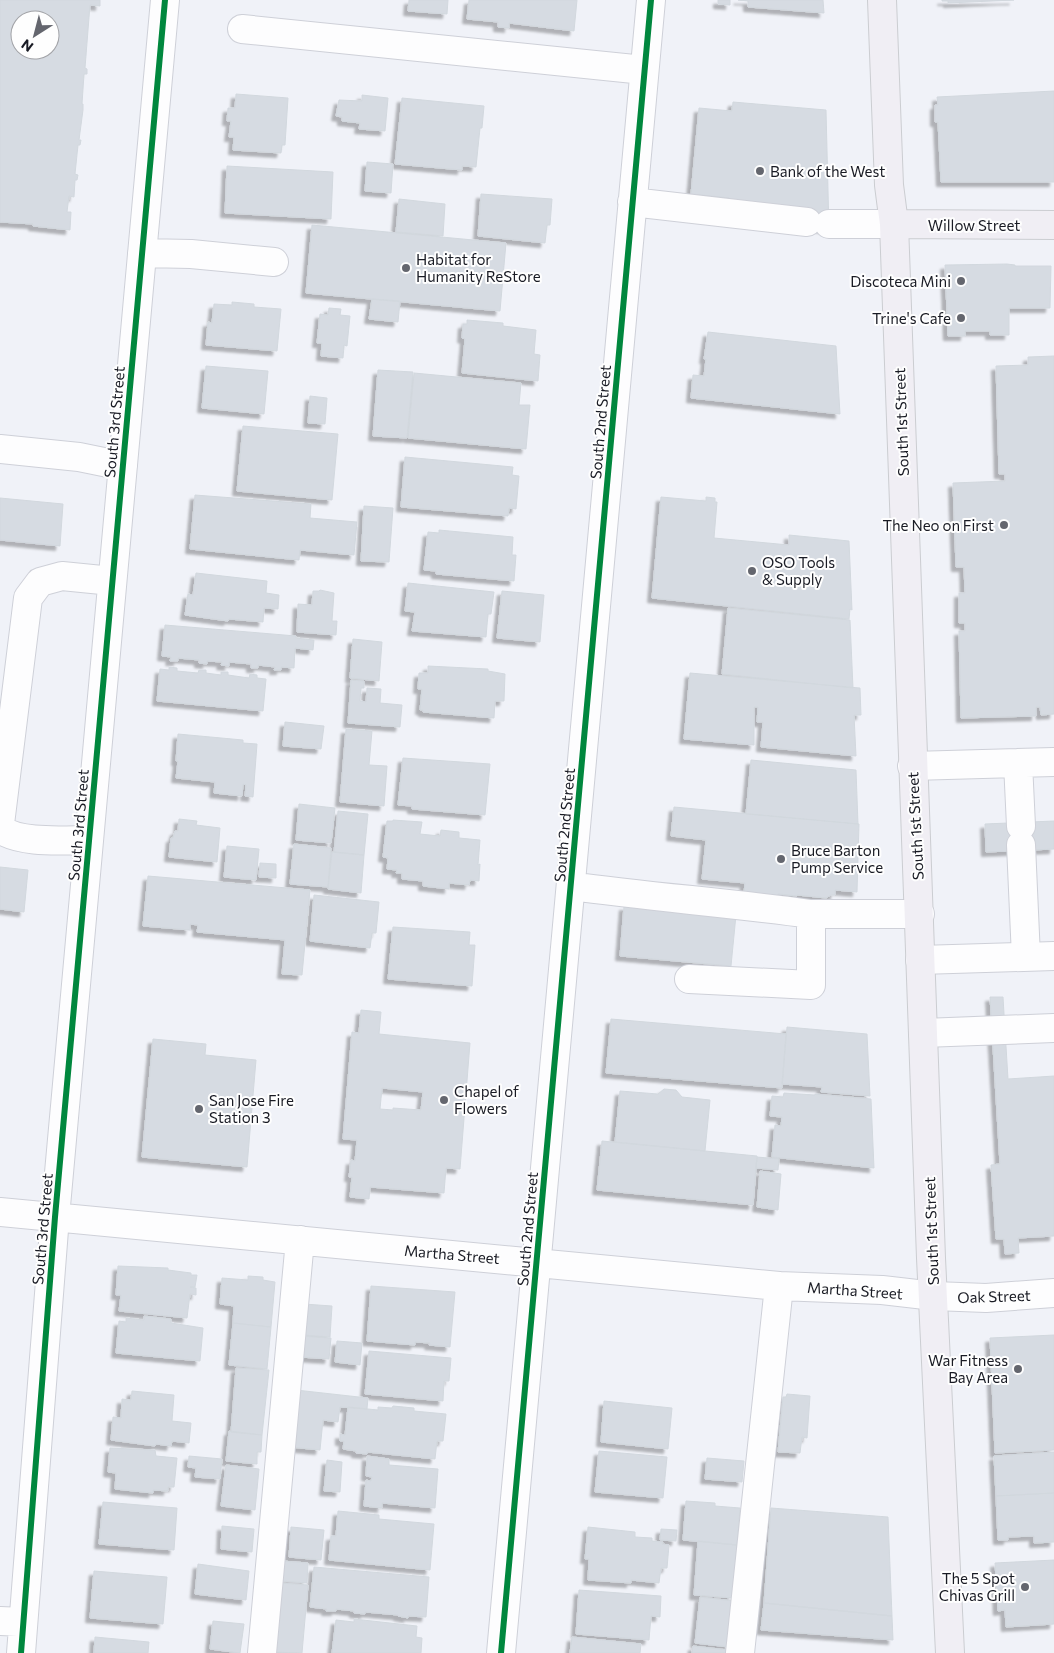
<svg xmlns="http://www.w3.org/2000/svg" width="1054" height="1653" viewBox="0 0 1054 1653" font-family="Commissioner,sans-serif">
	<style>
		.building { fill: #d6dbe2; stroke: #d2d8de; fill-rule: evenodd; filter: url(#shadow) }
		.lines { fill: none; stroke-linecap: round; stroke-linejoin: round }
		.minor-casing { stroke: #ced0d8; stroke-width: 30 }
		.major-casing { stroke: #cbcdd1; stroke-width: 30 }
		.minor { stroke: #fdfdfe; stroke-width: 28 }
		.major { stroke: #f0eef4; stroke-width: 28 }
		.cycleway-casing { stroke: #fefefe; stroke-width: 9 }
		.cycleway { stroke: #00873e; stroke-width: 6 }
		.poi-dot { fill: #64666e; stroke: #fefefe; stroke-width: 2 }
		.labels { text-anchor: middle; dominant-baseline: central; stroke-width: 4; stroke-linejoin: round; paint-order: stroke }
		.poi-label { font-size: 15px; fill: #191b24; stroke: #fefefe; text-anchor: start }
		.street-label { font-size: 15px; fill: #191b24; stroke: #fefefe }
	</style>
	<defs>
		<filter id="shadow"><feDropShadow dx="-4.5" dy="4.5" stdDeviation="1" flood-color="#0004"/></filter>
	</defs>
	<rect width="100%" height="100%" fill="#f0f2f8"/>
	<path class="building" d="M0 0H100V6L90 5 85 68 87 69V74H84L82 104H83V110L79 140H81L80 145H78L75 174 78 175 77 180H75L74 197 69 196 67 212H71L70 230 33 226V224L0 222ZM20 20H50V50H20Z
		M409 0H448L447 14 408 11Z
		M469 0H577L574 31 509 23V28L498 27V22L467 19Z
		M718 0H730V5L718 4Z
		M738 0H823L824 13 748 7V1Z
		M942 0H1014L948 3V1H942Z
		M1054 91V182H941L938 122H935V105H938L937 97Z
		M236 94 288 98 285 145H282L281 153 233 150 234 137H229L231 121H227L228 108H235Z
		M362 95 388 98 385 131 359 129 360 123 342 121V117L336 116 339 100 362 101Z
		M402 98 484 106 482 128H480L476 167 462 166V170L395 164Z
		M733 102 826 110 829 230 729 205V198L691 194 699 108 732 111Z
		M367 162 393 164 391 193 365 191Z
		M227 166 333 172 331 219 225 213Z
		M481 194 552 199 550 225H547L545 243 478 236Z
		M399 199 445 204 443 236 396 232Z
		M312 225 506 243 500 311 306 293Z
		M1007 264 1015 265V266H1051L1050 308H1009V335H990V331H965V336H948L945 265Z
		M372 299 400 301 398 322 369 319Z
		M232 302 254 304V307L281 309 277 351 206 345 208 322 212 323 214 304 232 305Z
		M329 308 341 309 340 315 350 316 347 346 344 345 343 358 321 356 322 343H317L320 314 328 315Z
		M467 320 503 323V326L536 330 534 354 540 355 538 381 462 373 465 339 462 338 463 324H467Z
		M708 332 836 346 840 414 691 398 693 375 704 376 706 359H704Z
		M1054 356V714L1041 715 1040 707H1036V716L961 718 959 631H965V623H959V593H965L964 567H956L953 483 1005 481V474H999L996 366 1028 365V357Z
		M206 366 268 371 264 414 202 408Z
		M378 370 413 372 407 438 373 436Z
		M414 373 521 383 519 405H530L526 449 408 438Z
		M310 396 327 398 325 424 308 423Z
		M243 426 338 434 332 500 237 491Z
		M405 457 513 467 512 475 519 476 516 509 509 508 508 516 401 507Z
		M195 495 311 504 310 518 357 522 354 555 300 550 299 560 190 549Z
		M661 497 706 501V497L715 498V502H717L714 538 789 545V535L849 541 852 610 850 609 849 619 652 598Z
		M0 498 63 504 60 546 0 540Z
		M364 506 393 508 389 562 361 561Z
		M439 530 513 537 512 555H516L514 581 436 574V571L424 570 428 532 439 533Z
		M196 573 267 581 266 593 279 595 278 609 264 608 263 622 229 619 228 621 185 615 188 594 193 595Z
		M408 583 494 592 491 614H488L486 637 412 631 415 612 405 611Z
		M320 590 334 593 332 621H337L336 635 297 632 298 604 312 605 313 591H319Z
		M502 591 544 595 540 642 497 638Z
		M728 608 850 620 853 688 722 674Z
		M165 625 296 636V638L314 640 313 650 295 648 294 668 281 667V670H274L275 667 258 665V668H251V664L229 662V666L221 665 222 662 207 661V664L199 663V660L178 658V661H170L171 657 162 656Z
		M353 639 382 642 379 681 350 678Z
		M428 666 488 669V671L505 674 504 701H495L494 718 423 712V710H420L422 689H418L419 673H428Z
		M169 667 177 668V671L198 673 199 670H206V673L221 675V672H228V675L249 678 250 674 257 675V678L266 679 263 711 157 701 160 669 169 670Z
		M690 673 860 688 861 715H854L856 756 761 747 763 722H757L758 707H754V745L684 739Z
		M351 680 364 681V688H361L360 701 366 702 367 688 381 689 380 703 402 705 400 727 348 723Z
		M285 722 324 726 321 749 283 746Z
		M346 729 372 731 369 765 387 766 384 806 340 802Z
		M178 734 243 740V743L257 744 253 797 245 796 246 785 243 784 242 796 214 793 215 782 176 778 178 761H176Z
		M403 758 490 764 485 815 412 809V806L398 805Z
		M751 760 856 770 858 824 746 814Z
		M299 804 335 808 331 843 296 840Z
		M674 807 859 824 857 892 835 890V895H831L826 898 797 895V896L778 894 777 896 744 893 745 883 702 879 706 840 671 836Z
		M338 811 368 814 364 855 334 852Z
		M179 819 197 821 196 825 220 828 217 862 169 857 171 838H173L175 831H178Z
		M393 820 422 822 420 834 440 836 441 830 459 832V838L480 840 478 865 480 864 479 881 470 880 469 885 449 883V889L423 886V881L402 879V873H396L397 870 387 869 388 858 383 857 387 821H393Z
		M1054 821V849L986 852 985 824Z
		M294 844 331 848 328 887 290 884Z
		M227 846 259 849 256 880 224 877Z
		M332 852 364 855 361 893 328 889Z
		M260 863 276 864V878L259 877Z
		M0 867 28 870 24 912 0 909Z
		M148 876 310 890 302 975 282 974 285 940 197 932 198 925 190 924V930L143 926Z
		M314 895 379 902 376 933H372L370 948 310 941Z
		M624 906 736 915 731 966 620 956Z
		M393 927 470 932 469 945H475L472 986 388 979Z
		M990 997H1003L1008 1079 1054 1076V1236L1018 1238 1019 1253 1005 1254 1004 1239H996L991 1165 1000 1164Z
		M361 1010 381 1012 379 1034 470 1043 460 1169 446 1168 444 1193 370 1187 369 1199 350 1197 352 1177H349L351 1160 355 1161 357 1140 343 1139 352 1032 359 1033ZM382 1088 423 1092 421 1110 393 1108V1110L380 1109Z
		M611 1019 786 1034 782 1088 606 1073Z
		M787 1027 867 1034 870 1096 821 1092 822 1087 782 1084Z
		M153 1039 206 1044 205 1055 256 1060 247 1167 142 1157Z
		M664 1089 676 1090 682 1097 710 1100 705 1151 615 1142 620 1091 658 1094Z
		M784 1093 815 1095V1094L871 1099 874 1168 772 1157 775 1125 781 1126 782 1117 770 1116 772 1096 783 1097Z
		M602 1141 757 1156 753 1205 597 1190Z
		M757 1157 779 1159 778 1170 756 1168Z
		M760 1171 781 1174 778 1210 757 1207Z
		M118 1266 168 1268V1270L191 1273V1275H197L195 1287H190L196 1288V1295L190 1294 187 1318 119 1311 121 1295H116Z
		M248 1276 263 1277V1280L275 1282 271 1327 233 1323 234 1306 220 1304 222 1278 248 1280Z
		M371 1286 455 1292 450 1347 429 1345 430 1343 415 1342V1345L367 1341Z
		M304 1304 332 1306 330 1337 302 1335Z
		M144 1316 171 1319V1323L203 1328 200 1361 116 1353 119 1321 126 1322V1318L144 1320Z
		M233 1323 271 1327 267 1369 229 1365Z
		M1054 1335V1450L995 1453 990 1338Z
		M301 1336 331 1338 329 1359 300 1357Z
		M337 1341 362 1343 360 1365 335 1362Z
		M369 1351 451 1358 449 1381H444L443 1401 365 1394Z
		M236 1368 269 1370 262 1435 231 1432Z
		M296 1390 368 1398 367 1409 340 1407 338 1422 323 1420 320 1450 290 1447Z
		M132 1391 174 1395 172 1421 191 1423 189 1443 172 1441 171 1446 156 1444 155 1446 111 1440 113 1417 121 1418 122 1399 131 1400Z
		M787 1394 810 1396 807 1438 802 1437 800 1453 778 1452 783 1397H786Z
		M604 1401 672 1408 668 1449 601 1442Z
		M393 1406 414 1408V1411L446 1414 443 1441H437L435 1459 367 1452V1454L356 1453V1451L343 1449 344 1441H340V1434L345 1435 348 1407 378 1410V1407L392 1408Z
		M229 1431 262 1435 261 1452H257V1464L226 1461Z
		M110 1448 155 1450 156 1456 177 1458 174 1487H168V1491L153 1490V1493L115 1489 116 1473 108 1472Z
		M599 1451 667 1457 663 1498 595 1492Z
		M1054 1452V1493L996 1496 994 1456Z
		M189 1456 222 1459 220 1479 195 1477 196 1468 188 1467Z
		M367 1456 389 1459V1465L438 1469 435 1508 382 1503V1508L364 1506 366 1480 371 1481 372 1477 366 1476Z
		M707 1458 744 1461 742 1482 705 1479Z
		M327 1460 342 1462 340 1492 324 1491Z
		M226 1465 259 1469 255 1510 221 1506Z
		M1054 1493V1542L1034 1543V1536L1008 1537V1540H998L996 1496Z
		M686 1501 715 1503V1506L740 1508 737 1545 683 1540Z
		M103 1502 177 1508 174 1550 99 1544Z
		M771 1508 888 1517 892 1616 764 1603Z
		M338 1511 379 1515V1519L434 1524 430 1570 329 1560 331 1536H336Z
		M222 1526 254 1529 252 1552 221 1549Z
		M291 1527 324 1530 321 1560 289 1557Z
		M588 1527 635 1532V1537L652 1538V1541L663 1542 662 1544 669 1545 667 1568H661L659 1583 631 1580V1583L588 1580 589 1559H585Z
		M661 1529 677 1530 676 1541 660 1540Z
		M698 1541 737 1545 733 1598 694 1595Z
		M1054 1560V1624L1006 1627 1005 1610 998 1611 995 1563Z
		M282 1561 308 1563 307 1583 280 1581Z
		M198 1564 249 1571 246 1600 195 1594Z
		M314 1567 429 1577 426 1617 408 1616V1618L398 1616V1615L365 1612V1614L354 1613V1611L336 1609V1611H326L327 1609 310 1607Z
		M94 1571 167 1577 163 1624 90 1618Z
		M281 1583 308 1585 302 1653 275 1652Z
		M579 1590 661 1596 660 1617 651 1616 649 1640 576 1634Z
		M700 1597 734 1601 729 1647 695 1643Z
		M764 1603 892 1616 893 1640 761 1630Z
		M354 1619 417 1626 416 1637 422 1638 421 1653H332L336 1620 354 1622Z
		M213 1621 244 1624 240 1653 210 1649Z
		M95 1637 149 1642 148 1653H94Z
		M572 1637 641 1644 640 1653H570Z
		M693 1646 728 1650V1653H692Z"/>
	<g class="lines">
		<defs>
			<path id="minor" d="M242 29 644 70
				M632 202 807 222
				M829 224H894
				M142 253 191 254 274 262
				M0 449 79 457 123 466
				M1018 763 1021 826
				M912 766 1054 762
				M0 824 28 598 40 582 62 576 112 581
				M0 829C20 844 63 840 89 840
				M1021 845 1026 957
				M571 886C651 897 731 903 811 914V985L689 979
				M811 914H920
				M920 960 1054 956
				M923 1033 1054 1028
				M0 1212 779 1286 882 1290 934 1296 986 1298 1054 1293
				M0 1621 23 1622
				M21 1653 55 1217 165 0
				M262 1653 300 1240
				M501 1653 651 0
				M740 1653 779 1286"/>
			<path id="major" d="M882 0 889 185 894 224 931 1258 950 1653
				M894 224 1054 225"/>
		</defs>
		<use href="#minor" class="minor-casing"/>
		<use href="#major" class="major-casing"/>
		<use href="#minor" class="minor"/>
		<use href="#major" class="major"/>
		<defs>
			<path id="cycleway" d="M21 1653 55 1217 165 0
				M501 1653 651 0"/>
		</defs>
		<use href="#cycleway" class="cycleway-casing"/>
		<use href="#cycleway" class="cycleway"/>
	</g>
	<g class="poi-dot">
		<circle cx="760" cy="171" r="5"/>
		<circle cx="406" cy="268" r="5"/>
		<circle cx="961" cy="281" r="5"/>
		<circle cx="961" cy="318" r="5"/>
		<circle cx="1004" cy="525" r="5"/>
		<circle cx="752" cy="571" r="5"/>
		<circle cx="781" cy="859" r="5"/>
		<circle cx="444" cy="1100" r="5"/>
		<circle cx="199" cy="1109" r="5"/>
		<circle cx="1018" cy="1369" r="5"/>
		<circle cx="1025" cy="1587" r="5"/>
	</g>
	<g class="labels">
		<g class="poi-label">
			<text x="770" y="171">Bank of the West</text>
			<text x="416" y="259">Habitat for<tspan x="416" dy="17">Humanity ReStore</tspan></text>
			<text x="951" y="281" text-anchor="end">Discoteca Mini</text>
			<text x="951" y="318" text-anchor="end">Trine's Cafe</text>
			<text x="994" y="525" text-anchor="end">The Neo on First</text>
			<text x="762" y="562">OSO Tools<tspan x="762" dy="17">&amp; Supply</tspan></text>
			<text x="791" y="850">Bruce Barton<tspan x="791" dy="17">Pump Service</tspan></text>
			<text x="454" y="1091">Chapel of<tspan x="454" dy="17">Flowers</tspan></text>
			<text x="209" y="1100">San Jose Fire<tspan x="209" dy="17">Station 3</tspan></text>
			<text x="1008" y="1360" text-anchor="end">War Fitness<tspan x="1008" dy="17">Bay Area</tspan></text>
			<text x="1015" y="1578" text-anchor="end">The 5 Spot<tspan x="1015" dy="17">Chivas Grill</tspan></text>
		</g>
		<g class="street-label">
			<text x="974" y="225">Willow Street</text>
			<text transform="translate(114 422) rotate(-85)">South 3rd Street</text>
			<text transform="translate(600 422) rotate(-85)">South 2nd Street</text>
			<text transform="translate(901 422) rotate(-92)">South 1st Street</text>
			<text transform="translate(78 825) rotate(-85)">South 3rd Street</text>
			<text transform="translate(564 825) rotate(-85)">South 2nd Street</text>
			<text transform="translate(915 826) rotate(-93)">South 1st Street</text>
			<text transform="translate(42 1229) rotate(-85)">South 3rd Street</text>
			<text transform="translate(527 1229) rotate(-85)">South 2nd Street</text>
			<text transform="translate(931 1231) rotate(-92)">South 1st Street</text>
			<text transform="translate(452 1254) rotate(5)">Martha Street</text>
			<text transform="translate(855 1290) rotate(4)">Martha Street</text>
			<text transform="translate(994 1296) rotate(-2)">Oak Street</text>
		</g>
	</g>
	<g transform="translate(35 35) rotate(216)"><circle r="24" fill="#fefefe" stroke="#a2a3a7"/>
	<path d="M0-4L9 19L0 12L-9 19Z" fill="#64666e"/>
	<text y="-8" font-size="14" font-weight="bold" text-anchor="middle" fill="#191b24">N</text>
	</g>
</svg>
